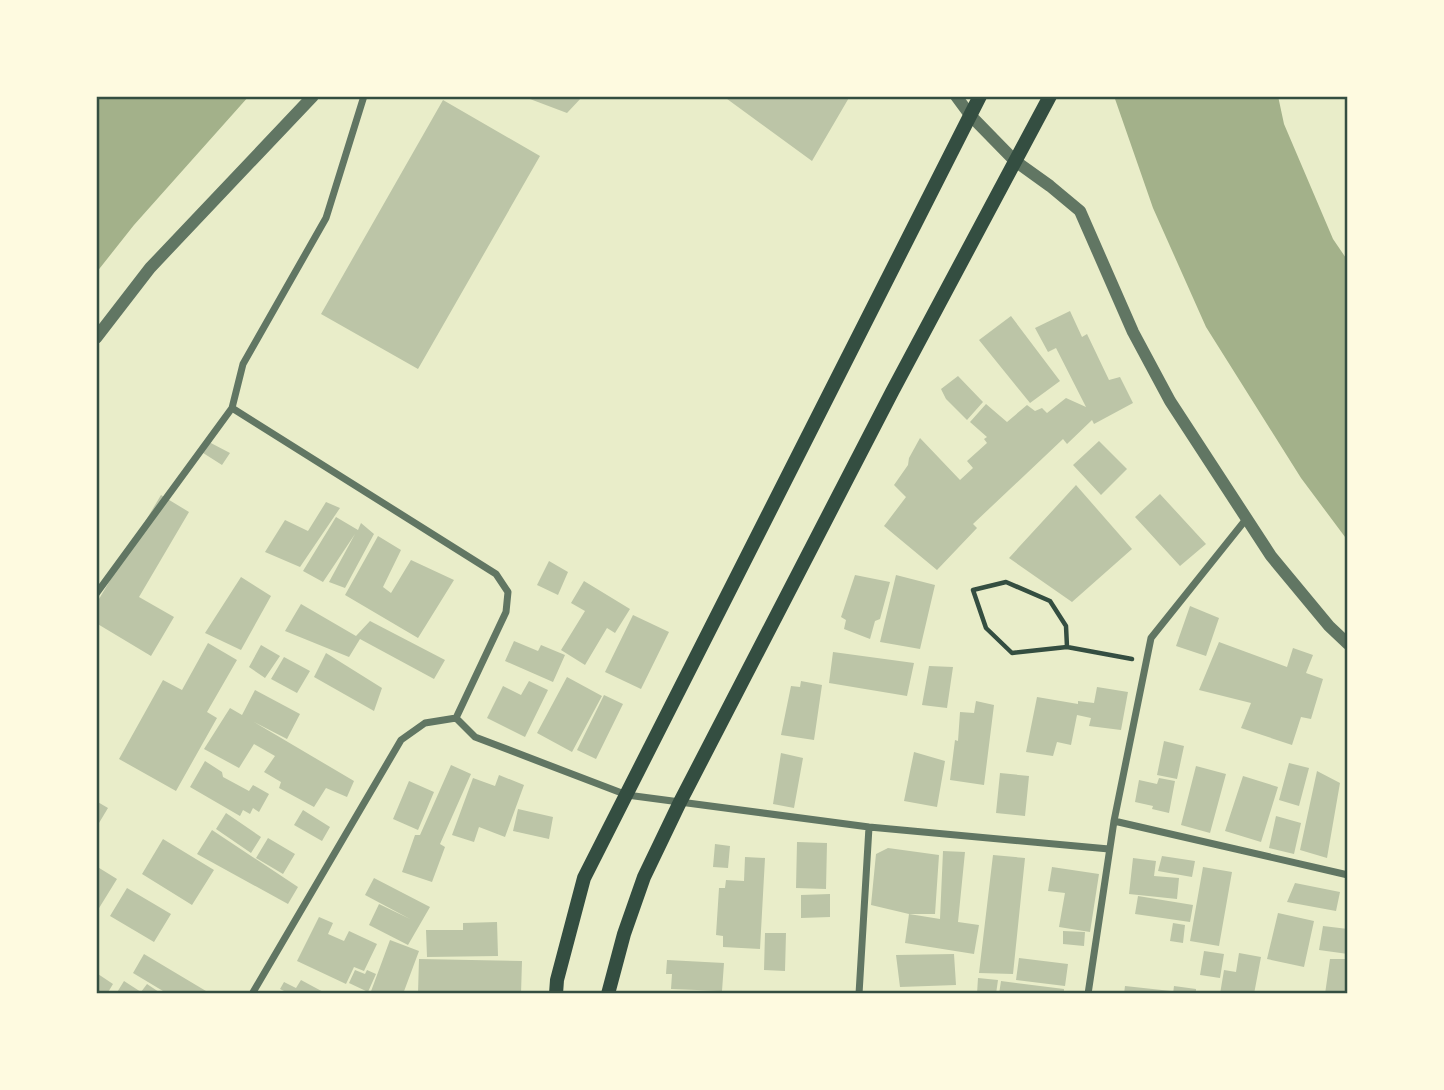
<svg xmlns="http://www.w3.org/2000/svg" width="1444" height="1090" viewBox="0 0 1444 1090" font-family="'PT Sans Narrow',sans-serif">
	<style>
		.water { fill: #a3b18a }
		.building { fill: #bcc5a7 }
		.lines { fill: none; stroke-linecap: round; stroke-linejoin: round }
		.path { stroke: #344e41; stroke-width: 4.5 }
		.minor { stroke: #617663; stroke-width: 7 }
		.tertiary { stroke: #617663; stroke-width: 12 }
		.secondary { stroke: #344e41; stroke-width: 14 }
		.neatline { fill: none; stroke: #344e41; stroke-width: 2.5 }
	</style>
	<rect width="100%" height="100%" fill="#e9edc9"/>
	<path class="water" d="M96 96H249L134 225 96 273Z
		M1114 96H1278L1284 124 1333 239 1348 261V541L1301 478 1206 327 1153 208Z"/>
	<path class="building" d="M522 96H583L567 113Z
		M723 96H850L812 161Z
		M443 100 540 156 418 369 321 314Z
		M1070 311 1082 337 1087 334 1109 380 1120 377 1133 403 1094 424 1092 420 1067 444 1063 439 973 524 977 528 937 570 884 526 906 497 894 485 908 465 909 458 920 438 960 480 973 468 967 461 987 443 984 439 987 437 970 422 986 404 1007 422 1027 405 1035 411 1042 408 1047 413 1066 398 1086 407 1056 348 1048 352 1035 328Z
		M1011 316 1060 381 1030 403 979 340Z
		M958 376 983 402 967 420 946 399 941 389Z
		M207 441 230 453 222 465 200 451Z
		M1099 441 1127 469 1101 495 1073 465Z
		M1076 485 1132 549 1072 602 1009 558Z
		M1160 494 1206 544 1180 566 1135 517Z
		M161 495 189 512 139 597 174 617 151 656 96 623V604Z
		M326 502 340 508 300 567 265 552 285 520 308 531Z
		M336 517 358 530 361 523 374 534 345 588 329 582 355 534 323 582 303 571Z
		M378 536 401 550 383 587 391 593 411 560 454 580 418 638 345 595Z
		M549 561 568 572 558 595 537 585Z
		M855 575 890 582 880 619 875 621 870 639 844 629 846 620 841 617Z
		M896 575 935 585 920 649 880 642Z
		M241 577 271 596 241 650 205 633Z
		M584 581 630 609 615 633 607 628 585 665 561 650 585 611 571 603Z
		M301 604 356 636 370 621 445 660 434 679 360 639 349 657 285 631Z
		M1190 606 1219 618 1206 656 1176 646Z
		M633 615 669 632 641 689 605 672Z
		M514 641 538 651 541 645 565 655 553 682 505 661Z
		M1219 642 1287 667 1293 648 1313 655 1306 673 1323 679 1311 719 1301 717 1292 745 1241 728 1251 703 1199 690Z
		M208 643 237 660 207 712 217 718 176 791 119 759 163 680 182 690Z
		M261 645 280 656 265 678 249 667Z
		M833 652 914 663 907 696 829 683Z
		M326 653 382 688 374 711 314 677Z
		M284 657 310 671 297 693 271 679Z
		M929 666 953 667 947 708 922 705Z
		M567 677 602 696 572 752 537 733Z
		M529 681 548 690 525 737 487 718 503 686 521 695Z
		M801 681 822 685 814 740 781 735 791 686 800 687Z
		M1097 687 1128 692 1121 730 1089 726 1091 718 1077 715 1071 745 1057 742 1053 756 1026 752 1037 697 1078 704V701L1094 703Z
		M255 690 300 714 287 739 254 722 354 781 347 797 326 788 314 807 279 788 281 782 264 772 275 756 254 744 239 768 204 749 230 708 242 715Z
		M604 695 623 704 596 759 577 750Z
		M976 701 994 705 984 785 950 780 955 740 958 741 960 712 974 713Z
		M1164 741 1184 746 1177 779 1157 775Z
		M914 752 945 761 937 807 904 801Z
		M781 753 803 758 794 808 773 804Z
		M205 761 222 772 223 777 249 791 253 785 269 794 259 812 253 808 250 814 243 810 240 816 190 787Z
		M1289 763 1309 768 1299 806 1279 800Z
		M451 765 471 774 440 844 445 847 432 882 402 872 415 835H420Z
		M1196 766 1226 774 1210 833 1181 825Z
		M1317 771 1340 783 1327 858 1300 850Z
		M1000 773 1029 776 1025 816 996 813Z
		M499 775 524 785 505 837 479 827 474 842 452 835 473 778 495 786Z
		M1243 776 1278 787 1261 842 1225 831Z
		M1159 778 1175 781 1169 813 1152 809 1153 806 1135 802 1139 780 1157 784Z
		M409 781 434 792 418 830 393 819Z
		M96 801 108 808 96 828Z
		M518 809 553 817 549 839 513 831Z
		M303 810 330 827 322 841 294 825Z
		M226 813 261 837 251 853 216 829Z
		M1276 816 1301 823 1294 854 1269 848Z
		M212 830 298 887 288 904 197 854Z
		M268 838 295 854 283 874 256 858Z
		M163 839 214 870 192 905 142 874Z
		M797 842 827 843 826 889 796 888Z
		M715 844 730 846 728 868 713 867Z
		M888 848 939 855 935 914H909L871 905 876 854Z
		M943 851 965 852 958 922 979 925 974 954 905 943 909 914 940 919Z
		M993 855 1025 858 1013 974 979 973Z
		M1162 856 1195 861 1192 877 1158 871Z
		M745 857 765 858 760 949 723 947V936L716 935 719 888H725L726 880 744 881Z
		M1133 858 1156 861 1154 876 1179 878 1177 899 1129 894Z
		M96 866 117 879 96 913Z
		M1052 867 1099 874 1090 932 1059 927 1065 893 1048 891Z
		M1203 867 1232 872 1219 946 1190 941Z
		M374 878 430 907 408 945 369 925 379 904 410 919 365 895Z
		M1295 883 1340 892 1336 911 1287 902Z
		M127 888 171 914 154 942 110 916Z
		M830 894V917L801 918V895Z
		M1138 896 1193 905 1190 922 1135 914Z
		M1278 913 1314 921 1304 967 1267 959Z
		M319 917 333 923 328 934 344 941 349 931 377 944 364 971 354 967 346 984 297 961Z
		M497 922 498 956 427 957 426 930H463V923Z
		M1173 923 1185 925 1183 943 1170 941Z
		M1323 926 1348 929V954L1319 950Z
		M1063 931 1085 932 1084 946 1063 944Z
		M765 933H786L785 971 764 970Z
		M390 940 419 951 403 994H370Z
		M1204 951 1224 954 1220 978 1200 975Z
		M1239 953 1261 957 1254 994H1220L1224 970 1236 972Z
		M144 954 211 994H168L133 973Z
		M954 954 956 985 900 987 896 955Z
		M1019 958 1068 964 1065 986 1016 980Z
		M419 959 522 961 521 994 418 993Z
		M1330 959H1348V994H1325Z
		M667 960 724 963 722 991 671 989 672 974H666Z
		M355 970 365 974 367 970 376 974 368 992 349 983Z
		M98 974 113 984 107 994H96Z
		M978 978 998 980 996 994H977Z
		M301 980 327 994H290L280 989 284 982 296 988Z
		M124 981 141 992 147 984 162 994H116Z
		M1001 981 1064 989V994H999Z
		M1125 986 1171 991V994H1124Z
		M1174 986 1196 989V994H1173Z"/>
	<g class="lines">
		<path class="path" d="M1067 647 1066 626 1050 601 1006 582 973 590 986 628 1012 653 1067 647 1132 659"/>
		<path class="minor" d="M232 408 496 574 508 592 506 612 456 718
			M96 594 232 408 243 364 326 218 364 96
			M456 718 475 737 627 795 869 827 1109 849
			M1114 821 1151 638 1247 518
			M252 994 401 740 425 723 456 718
			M859 994 869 827
			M1088 994 1114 821 1348 875"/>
		<path class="tertiary" d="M956 96 970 115 1015 161 1050 186 1080 211 1133 332 1170 401 1271 556 1329 626 1348 644
			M96 338 150 268 313 96"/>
		<path class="secondary" d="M556 994 557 980 584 878 980 96
			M608 994 624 934 644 877 680 802 892 392 1050 96"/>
	</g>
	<rect width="1444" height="1090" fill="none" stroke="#fefae0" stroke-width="196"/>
	<rect x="98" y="98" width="1248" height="894" class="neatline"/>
</svg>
